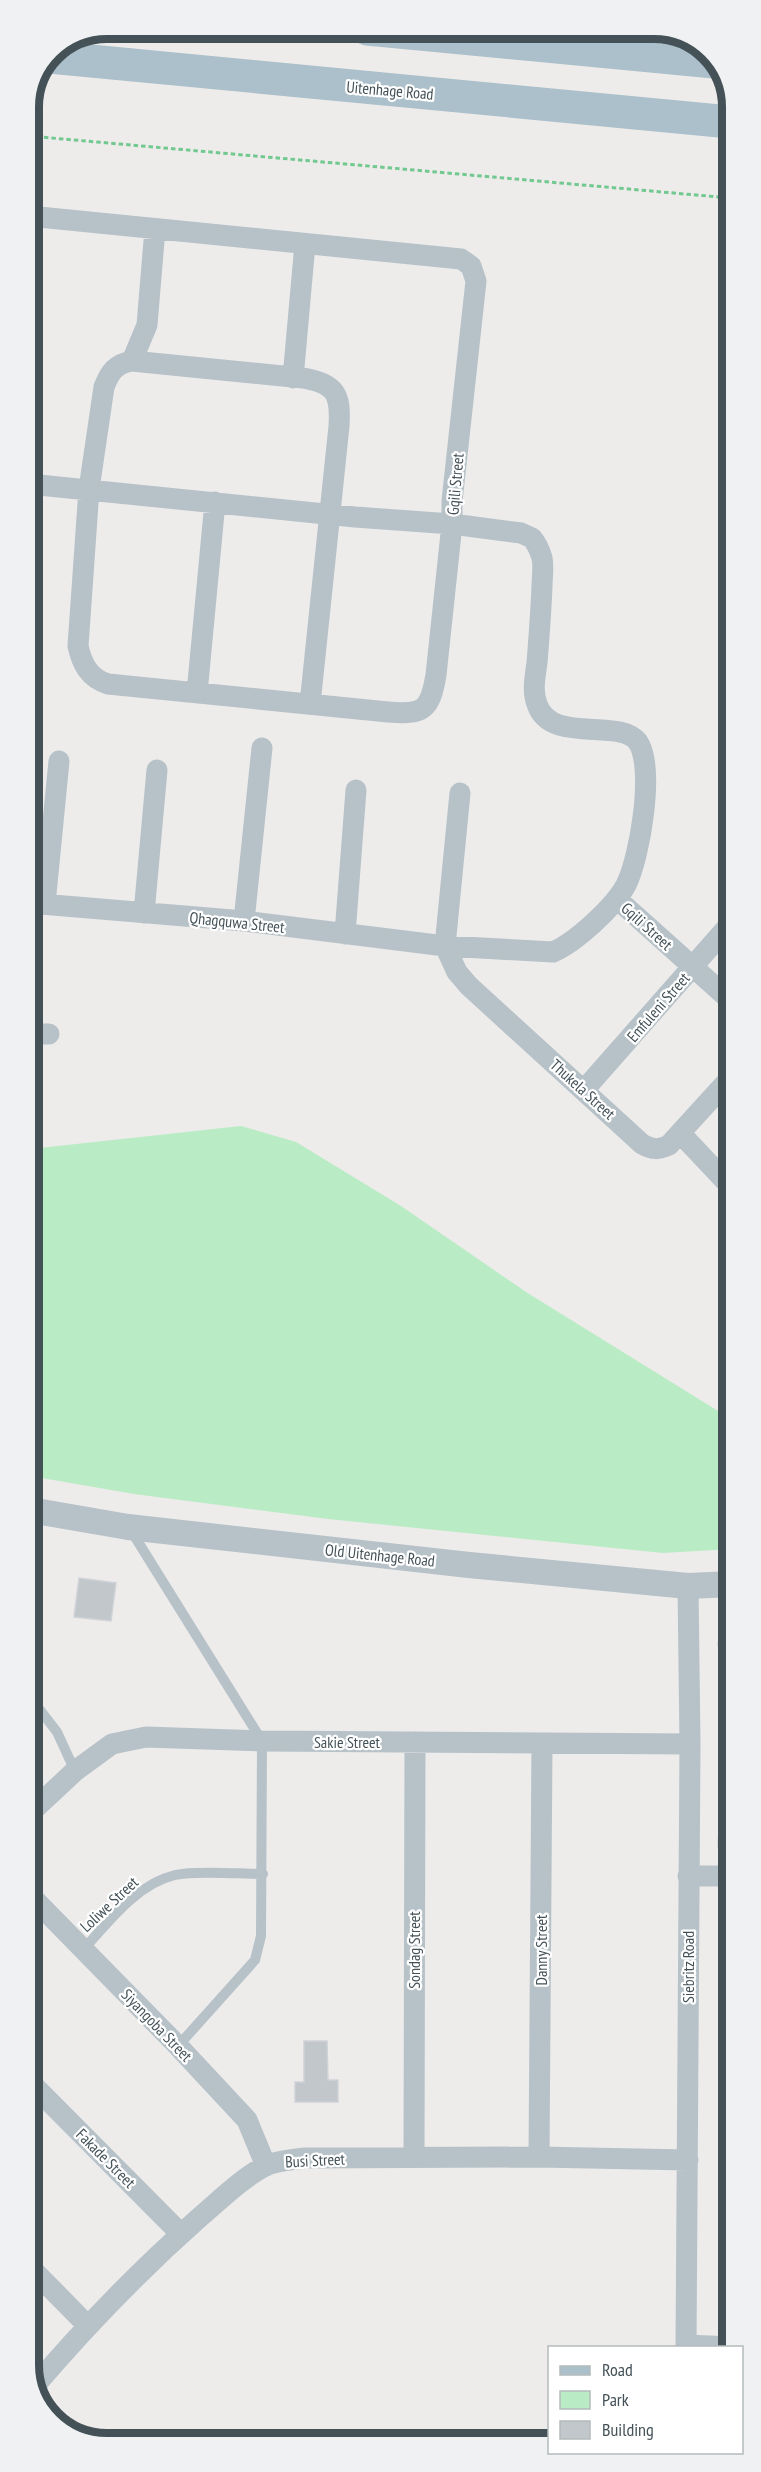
<svg xmlns="http://www.w3.org/2000/svg" width="761" height="2472" viewBox="0 0 761 2472" font-family="'PT Sans Narrow',sans-serif">
	<style>
		.green { fill: #b9ecc4 }
		.building { fill: #c2c7cb; stroke: #cfd3d7; stroke-width: 1.5 }
		.lines { fill: none; stroke-linecap: round; stroke-linejoin: round }
		.path { stroke: #72c990; stroke-width: 3; stroke-dasharray: 4.5 3; stroke-linecap: butt }
		.service { stroke: #b6c2c8; stroke-width: 10 }
		.minor { stroke: #b6c2c8; stroke-width: 21 }
		.tertiary { stroke: #b6c2c8; stroke-width: 26 }
		.primary { stroke: #abc0ca; stroke-width: 33 }
		.labels { text-anchor: middle; dominant-baseline: central; stroke-width: 4.5; stroke-linejoin: round; paint-order: stroke }
		.street-label { font-size: 16px; fill: #445258; stroke: #fff }
		.rim { fill: none; stroke: #445258; stroke-width: 8 }
	</style>
	<rect width="100%" height="100%" fill="#eeebeb"/>
	<path class="green" d="M241 1126 296 1142 401 1206 526 1292 731 1419 732 1549 663 1553 328 1519 134 1494 30 1476V1149Z"/>
	<path class="building" d="M79 1578 116 1583 111 1621 74 1617Z
		M732 1642V1660L720 1661 718 1643Z
		M720 1718H732V1736H719Z
		M732 1801V1820H721V1802Z
		M719 1828 732 1829V1847H718Z
		M304 2041H327L328 2080H338V2102H295V2082H304Z"/>
	<g class="lines">
		<path class="path" d="M29 136 730 198"/>
		<path class="service" d="M130 1529 262 1741 261 1936 255 1960 178 2046
			M30 1697 57 1732 75 1771
			M84 1949C109 1921 137 1884 175 1875 196 1870 240 1874 263 1874"/>
		<path class="minor" d="M29 216 461 259 471 266 476 281 452 501V524L436 675C430 710 424 715 388 712L108 684C89 678 82 664 78 646L89 489 104 387C110 372 115 364 132 361L303 378C336 384 341 394 339 426L310 704
			M132 361 147 325 155 229
			M293 378 305 244
			M29 484 355 517 452 524 521 533 532 538C537 544 540 551 542 558 544 567 542 577 542 586 541 612 539 637 537 663 535 677 532 691 537 704 550 745 620 717 638 742 655 768 640 857 626 885 614 907 576 942 553 952L445 946 244 921 29 903
			M197 693 215 502
			M460 793 445 946 457 972 469 986 642 1144C653 1150 658 1150 669 1145L731 1077
			M617 899 731 1001
			M45 904 59 761
			M144 913 157 770
			M244 921 262 748
			M345 934 356 790
			M30 1034H49
			M584 1090 731 923
			M681 1134 731 1187
			M30 1813 75 1771 112 1744 146 1737 262 1741 690 1744
			M688 1876H732
			M31 1896 178 2046 247 2120 266 2166
			M31 2083 181 2234
			M414 2157 415 1742
			M539 2157 542 1743
			M31 2268 87 2325
			M686 2345 732 2347
			M686 2348 690 1744 688 1586
			M33 2388C85 2327 140 2270 200 2217 220 2200 241 2179 265 2166 278 2160 292 2160 305 2158L539 2157 688 2160"/>
		<path class="tertiary" d="M30 1510 128 1527 469 1565 688 1586 732 1584"/>
		<path class="primary" d="M367 29 714 62
			M49 57 730 122"/>
	</g>
	<g class="labels">
		<g class="street-label">
			<text transform="translate(390 90) rotate(5)">Uitenhage Road</text>
			<text transform="translate(455 484) rotate(-85)">Gqili Street</text>
			<text transform="translate(237 922) rotate(6)">Qhagquwa Street</text>
			<text transform="translate(647 926) rotate(42)">Gqili Street</text>
			<text transform="translate(658 1007) rotate(-49)">Emfuleni Street</text>
			<text transform="translate(583 1089) rotate(42)">Thukela Street</text>
			<text transform="translate(380 1555) rotate(6)">Old Uitenhage Road</text>
			<text x="347" y="1742">Sakie Street</text>
			<text transform="translate(109 1904) rotate(-43)">Loliwe Street</text>
			<text transform="translate(414 1950) rotate(-90)">Sondag Street</text>
			<text transform="translate(541 1950) rotate(-90)">Danny Street</text>
			<text transform="translate(688 1967) rotate(-90)">Siebritz Road</text>
			<text transform="translate(157 2025) rotate(46)">Siyangoba Street</text>
			<text transform="translate(106 2158) rotate(45)">Fakade Street</text>
			<text transform="translate(315 2160) rotate(-3)">Busi Street</text>
		</g>
	</g>
	<path d="M0 0H761V2472H0ZM107 39H654A68 68 0 0 1 722 107V2365A68 68 0 0 1 654 2433H107A68 68 0 0 1 39 2365V107A68 68 0 0 1 107 39Z" fill="#f0f1f2" fill-rule="evenodd"/>
	<path class="rim" d="M107 39H654A68 68 0 0 1 722 107V2365A68 68 0 0 1 654 2433H107A68 68 0 0 1 39 2365V107A68 68 0 0 1 107 39Z"/>
	<rect x="548" y="2346" width="195" height="108" fill="#ffffff" stroke="#b4babc" stroke-width="1.5"/>
	<rect x="560" y="2366" width="30" height="9" fill="#abc0ca" stroke="#b4babc" stroke-width="1.5"/>
	<text x="602" y="2376" font-size="18" fill="#445258">Road</text>
	<rect x="560" y="2391" width="30" height="18" fill="#b9ecc4" stroke="#b4babc" stroke-width="1.5"/>
	<text x="602" y="2406" font-size="18" fill="#445258">Park</text>
	<rect x="560" y="2421" width="30" height="18" fill="#c2c7cb" stroke="#b4babc" stroke-width="1.5"/>
	<text x="602" y="2436" font-size="18" fill="#445258">Building</text>
</svg>
